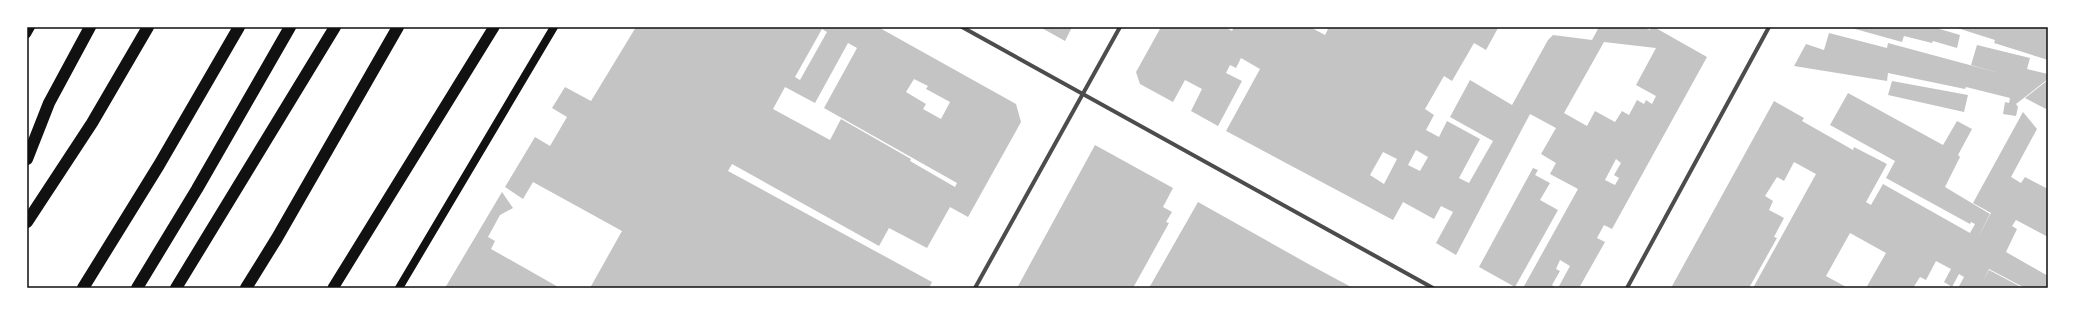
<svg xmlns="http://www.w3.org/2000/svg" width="2075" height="315" viewBox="0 0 2075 315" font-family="Quicksand,sans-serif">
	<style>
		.building { fill: #c4c4c4; fill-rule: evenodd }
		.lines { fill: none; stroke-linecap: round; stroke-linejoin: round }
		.minor { stroke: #4c4c4c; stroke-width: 4 }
		.secondary { stroke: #111; stroke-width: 8 }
		.trunk { stroke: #111; stroke-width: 11 }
		.motorway { stroke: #111; stroke-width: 12 }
		.neatline { fill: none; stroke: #111; stroke-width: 1.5 }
	</style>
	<rect width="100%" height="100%" fill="#fff"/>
	<path class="building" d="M636 27H878L1016 104 1021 122 968 217 950 207 927 248 889 228 879 246 732 164 728 171 932 282 929 288H590L622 231 533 182 523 199 505 187 535 137 550 146 567 117 552 108 565 87 591 101ZM822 29 827 32 800 80 795 77ZM848 43 857 48 824 108 957 183 955 187 910 161 911 159 841 119 830 140 773 109 785 87 815 103ZM914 79 928 86 926 89 950 102 941 119 923 109 926 104 906 92Z
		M1040 27H1072L1065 41Z
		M1161 27H1225L1232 31 1234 27H1310L1325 35 1328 29 1325 27 1498 28 1486 50 1474 43 1452 81 1444 76 1425 109 1434 115 1426 130 1439 137 1447 121 1480 139 1459 178 1469 183 1493 141 1450 117 1470 80 1512 105 1548 40 1553 35 1592 40 1599 27H1644L1650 30 1651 27H1654L1707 57 1612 229 1604 225 1597 238 1605 242 1579 288H1558L1570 266 1560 260 1556 269 1560 271 1552 285 1556 288H1523L1578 189 1550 174 1556 163 1541 154 1556 128 1530 114 1456 255 1436 243 1453 212 1441 206 1434 219 1403 202 1393 220 1226 131 1260 69 1241 58 1236 68 1230 65 1226 73 1242 81 1218 126 1191 111 1202 89 1185 80 1173 102 1140 84 1136 72ZM1604 42 1656 48 1636 85 1656 96 1652 104 1646 100 1644 104 1637 100 1629 115 1622 111 1615 122 1595 111 1587 126 1564 113ZM1416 150 1428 157 1420 171 1408 165ZM1383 152 1397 159 1384 184 1370 175ZM1616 159 1621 163 1614 175 1619 178 1615 185 1605 180Z
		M1848 27H1933L1960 35 1957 48 1933 41 1932 43 1904 36 1902 42Z
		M1954 27H2048V60L1994 43 1995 40Z
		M1829 33 1887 48 1888 43 2003 74 1971 65 1977 45 2030 58 2027 69 2048 74V79L2016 104 2018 107 2016 116 2003 114 2005 102 2009 103 2010 98 1966 87 1965 89 1888 73 1887 81 1794 66 1806 44 1824 50Z
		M2048 80V105L2046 109 2025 98Z
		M1892 81 1968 95 1964 112 1888 95Z
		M1848 93 1943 145 1957 121 1972 129 1958 155 1960 157 1945 187 1990 214 1976 241 1991 213 1973 203 2023 112 2037 129 2011 177 2021 183 2025 177 2048 189V237L2016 220 2012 226 2017 229 2006 252 2048 276V288H2025L1989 269 1983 281 1989 270 2023 288H1958L1964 277 1959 274 1952 287 1944 282 1951 269 1936 261 1926 280 1920 277 1913 288H1866L1886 253 1850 233 1826 276 1848 288H1753L1816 174 1794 162 1784 181 1777 177 1765 196 1773 201 1769 210 1784 218 1774 237 1777 238 1749 288H1671L1774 101 1804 118 1802 121 1853 150 1854 147 1887 164 1866 202 1871 205 1883 184 1970 233 1975 224 1971 222 1970 224 1886 178 1895 161 1830 125Z
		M1095 145 1173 188 1163 207 1172 212 1166 222 1169 223 1133 288H1017Z
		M1533 168 1538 170 1535 175 1550 183 1540 200 1558 210 1515 287 1479 267Z
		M502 192 513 208 500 215 488 237 495 241 491 249 560 288H445Z
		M1198 202 1312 266 1353 288H1149Z"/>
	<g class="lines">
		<path class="minor" d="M962 27 1433 288
			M975 288 1120 27
			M1627 288 1769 27"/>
		<path class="secondary" d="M27 34 31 27
			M399 288 554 27"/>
		<path class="trunk" d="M333 288 494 27"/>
		<path class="motorway" d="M27 159 49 103 90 27
			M27 222 92 123 148 27
			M83 288 159 165 239 27
			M137 288 197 189 290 27
			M176 288 335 27
			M246 288 277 238 398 27"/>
	</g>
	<rect width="2075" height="315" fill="none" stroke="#ffffff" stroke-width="56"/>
	<rect x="28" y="28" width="2019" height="259" class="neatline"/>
</svg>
